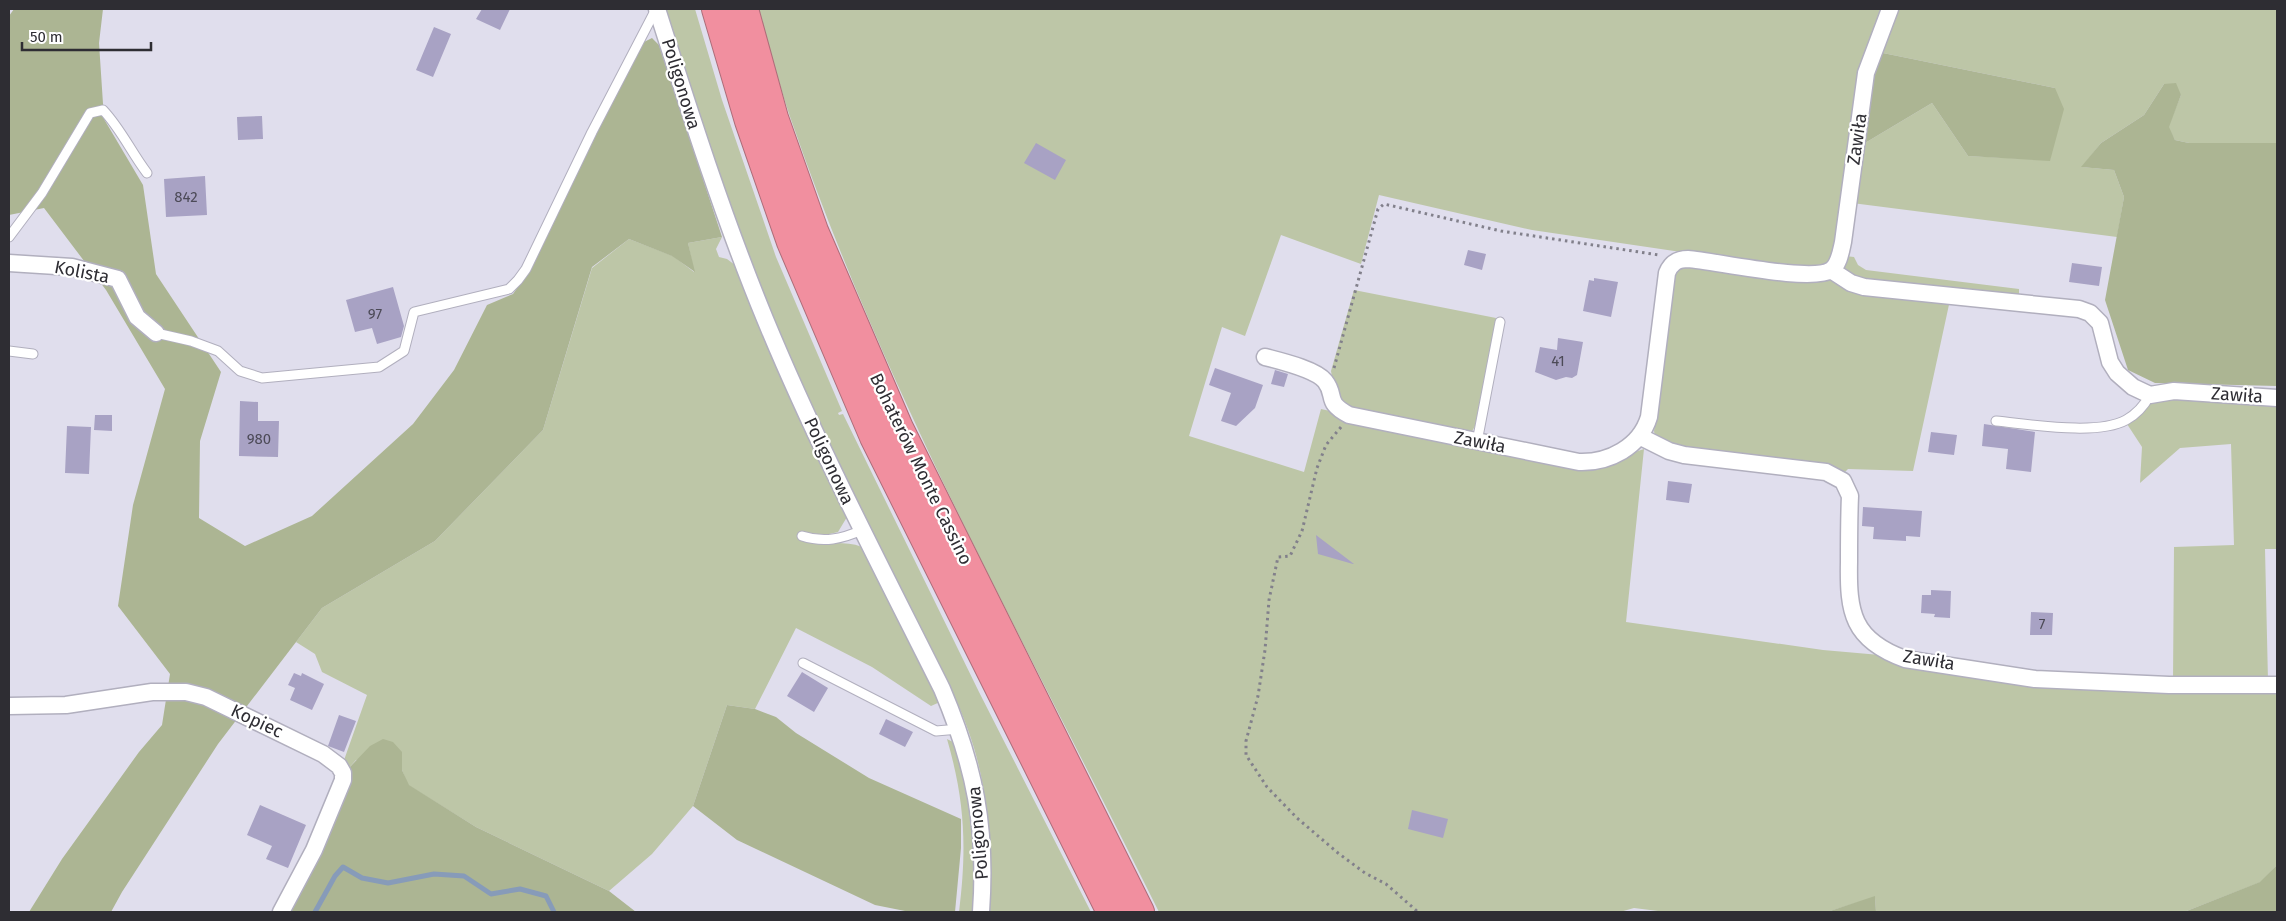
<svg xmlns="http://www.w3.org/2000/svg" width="2286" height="921" viewBox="0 0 2286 921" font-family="'Fira Sans',sans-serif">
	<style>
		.green { fill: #bdc6a7 }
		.forest { fill: #acb593 }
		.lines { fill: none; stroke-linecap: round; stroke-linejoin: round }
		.stream { stroke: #879bb9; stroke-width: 5 }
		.building { fill: #a8a2c4 }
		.lane-casing { stroke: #b1afbe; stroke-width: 11 }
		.street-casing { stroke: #b1afbe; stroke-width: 19 }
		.highway-casing { stroke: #ad6d79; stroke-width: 30 }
		.path { stroke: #82808b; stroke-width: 3; stroke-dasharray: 2.5 4; stroke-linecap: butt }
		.lane { stroke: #fff; stroke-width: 9 }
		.street { stroke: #fff; stroke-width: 16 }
		.highway { stroke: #f18f9f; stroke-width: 28 }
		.labels { text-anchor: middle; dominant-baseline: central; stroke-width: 4.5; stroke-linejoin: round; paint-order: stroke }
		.number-label { font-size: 15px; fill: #4c4a57 }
		.street-label { font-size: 18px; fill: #2e2d33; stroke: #fff }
	</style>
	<rect width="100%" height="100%" fill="#e0deed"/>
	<path class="green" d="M664 9H695L722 100 776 257 842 411 838 413 839 415 843 414 979 692 1091 912H987C992 857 990 802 974 748 960 700 934 656 911 611 879 548 846 484 817 419 756 286 708 148 664 9Z
		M759 9H1886L1839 239C1830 262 1829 267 1803 270L1532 230 1379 195 1361 264 1281 235 1245 336 1222 327 1189 436 1304 472 1321 409 1587 468 1644 449 1626 622 1823 650 1880 655 1894 662 2277 688V865L2261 882 2184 912H1876L1875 897 1827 912H1666L1634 908 1620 912H1159C1031 654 889 401 794 128 780 89 770 49 759 9Z
		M1894 9H2277V143H2189L2175 140 2168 127 2181 95 2164 84 2144 115 2101 143 2082 167 2114 170 2124 197 2117 237 1852 203 1860 146 1932 103 1968 156 2050 160 2055 88 1878 52Z
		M722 237 716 249 719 257 727 259 735 265 847 517 838 532 825 535 802 532 800 540C822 547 841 539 862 547L940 702 931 706 872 667 796 628 755 709 727 705 693 806 652 854 609 891 476 827 408 785 402 770V752L356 760 348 769 343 763 367 695 322 672 315 654 296 642 322 608 435 541 543 430 592 268 629 239 673 256 694 272 688 243Z
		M1845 256 1854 257 1858 265 1866 270 2019 289V296L1865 284 1846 274 1843 266Z
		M1687 264 1828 278 1950 300 1913 471 1848 469 1843 474 1685 451 1655 437 1654 431 1675 273Z
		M1354 290 1496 318 1475 426 1470 435 1350 410 1336 400 1331 371Z
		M2161 398 2277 402V549H2265L2268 681H2173L2174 547 2234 545 2231 444 2180 448 2140 483 2142 447 2127 424 2153 401Z
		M947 739 957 744 974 823 973 912H959C967 848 965 801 947 739Z"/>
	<path class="forest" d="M14 9H103L99 43 104 119 143 185 156 274 221 372 200 441 199 518 245 546 312 516 413 424 454 370 487 305 513 294 529 271 595 134 642 43 652 38 659 45 722 237 688 243 695 272 672 256 629 239 592 267 543 430 435 541 322 608 218 744 122 892 111 912H29L62 859 139 752 162 725 170 674 118 606 133 505 165 389 106 290 44 208 9 215V16Z
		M1878 52 2055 88 2064 109 2050 161 1968 156 1932 103 1860 146Z
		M2176 83 2181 95 2169 127 2175 140 2189 143H2277V386L2155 383 2128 370 2105 300 2124 197 2114 170 2081 167 2101 143 2144 115 2164 84Z
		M727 705 755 709 776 717 796 733 869 778 961 819V848L955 912H910L875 905 737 840 693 806Z
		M383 739 393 742 402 752V770L409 785 476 827 609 891 636 912H285L348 769 370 746Z
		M2277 865V912H2184L2260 882Z
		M1875 896 1876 912H1827Z"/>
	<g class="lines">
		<path class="stream" d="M315 912 335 876 343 867 362 878 388 883 434 874 464 876 491 894 520 889 546 896 554 912"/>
	</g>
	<path class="building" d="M482 9H510L500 30 476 19Z
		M434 27 451 34 433 77 416 70Z
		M262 116 263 139 238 140 237 117Z
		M1036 143 1066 160 1055 180 1024 163Z
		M205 176 207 215 166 217 164 179Z
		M1468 250 1486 254 1482 270 1464 265Z
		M2072 263 2102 267 2099 286 2069 282Z
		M1594 278 1618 282 1611 317 1583 311 1589 280 1594 281Z
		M393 287 404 326 401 337 377 344 372 328 355 332 346 300Z
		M1558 338 1583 342 1577 375 1572 378 1566 377 1556 380 1535 372 1540 347 1557 350Z
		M1215 368 1263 385 1255 408 1236 426 1221 421 1231 393 1209 385Z
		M1275 370 1288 374 1284 387 1271 384Z
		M240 401 258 402V421H279L278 457 239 456Z
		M95 415H112V431L94 430Z
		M1984 424 2035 432 2031 472 2006 469 2008 449 1982 446Z
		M67 426 91 427 89 474 65 473Z
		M1931 432 1957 435 1954 455 1928 452Z
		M1668 481 1692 484 1689 503 1666 500Z
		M1863 507 1922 511 1920 537 1906 536V541L1873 539 1874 527 1862 526Z
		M1316 535 1354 564H1353L1318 554Z
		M1931 590 1951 591 1950 618 1934 617 1935 614 1921 613 1922 595H1931Z
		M2031 612 2053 613 2052 635H2030Z
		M802 672 828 688 814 712 787 696Z
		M294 673 301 676 302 673 324 684 312 710 290 700 295 688 288 685Z
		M339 715 356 721 344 752 328 746Z
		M886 719 913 732 905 747 879 734Z
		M260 805 306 825 288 868 266 859 272 846 247 835Z
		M1412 810 1448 819 1443 838 1408 829Z"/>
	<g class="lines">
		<defs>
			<path id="lane" d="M9 237 42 193 90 113 103 110C121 129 131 152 147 173
				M156 333 191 341 218 351 240 371 262 378 379 367 404 351 414 312 509 289 518 280 526 269 592 132 656 9
				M9 351 33 354
				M1996 421C2029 424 2097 436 2126 420 2137 414 2144 406 2150 395
				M1477 442 1500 322
				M802 536C824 543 842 539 862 530
				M803 663 936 731 959 729"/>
			<path id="street" d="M657 9C690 113 723 217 765 319 817 445 881 567 942 689 975 767 987 828 981 912
				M9 263 72 267 118 279 137 317 156 333
				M1831 270 1851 283 1864 287 2079 309 2090 313 2100 323 2110 362 2117 373 2133 387 2150 395 2174 391 2277 398
				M1265 357C1280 361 1315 369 1325 381 1337 396 1324 402 1349 415L1579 462C1609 463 1640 447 1649 417L1667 273C1671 263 1677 259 1688 259 1715 261 1812 283 1831 270 1839 265 1841 251 1843 242L1866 73 1890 9
				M1641 437 1669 451 1684 455 1826 472 1843 481 1850 496C1849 518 1849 540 1849 562 1848 612 1852 640 1905 659L2035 679 2169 685H2277
				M9 706 66 705 152 692H186L206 697 323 754 339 766 343 773V780L314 850 281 912"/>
			<path id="highway" d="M716 9 749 121 791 242 874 437 1111 912
				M744 9 774 118 814 231 899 428 1140 912"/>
		</defs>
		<use href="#lane" class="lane-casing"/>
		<use href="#street" class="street-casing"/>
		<use href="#highway" class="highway-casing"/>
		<path class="path" d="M1334 368 1378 209 1384 204 1501 231 1659 255
			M1341 427 1326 445 1317 468 1302 531 1290 556 1278 557 1269 600 1265 650 1258 696 1246 741V755L1267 787 1297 818 1338 853 1365 873 1386 884 1418 912"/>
		<use href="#lane" class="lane"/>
		<use href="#street" class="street"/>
		<use href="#highway" class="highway"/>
	</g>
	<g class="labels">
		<g class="number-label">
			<text x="186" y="197">842</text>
			<text x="375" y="314">97</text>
			<text x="1558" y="361">41</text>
			<text x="259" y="439">980</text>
			<text x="2042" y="624">7</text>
		</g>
		<g class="street-label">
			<text transform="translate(681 84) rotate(73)">Poligonowa</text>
			<text transform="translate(1857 139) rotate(-82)">Zawiła</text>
			<text transform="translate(82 272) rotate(11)">Kolista</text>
			<text transform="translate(2237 395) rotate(4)">Zawiła</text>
			<text transform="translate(1480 442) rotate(11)">Zawiła</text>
			<text transform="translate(829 461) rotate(65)">Poligonowa</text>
			<text transform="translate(921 469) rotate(64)">Bohaterów Monte Cassino</text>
			<text transform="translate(1929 660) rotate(9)">Zawiła</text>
			<text transform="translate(257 721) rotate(25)">Kopiec</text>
			<text transform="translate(978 833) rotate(-95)">Poligonowa</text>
		</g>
	</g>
	<rect width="2286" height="921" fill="none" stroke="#2e2d33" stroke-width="20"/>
	<path d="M22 42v8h129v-8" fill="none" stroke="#2e2d33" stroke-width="2.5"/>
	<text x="30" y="42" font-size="15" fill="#2e2d33" stroke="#ffffff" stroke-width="4" paint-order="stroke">50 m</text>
</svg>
